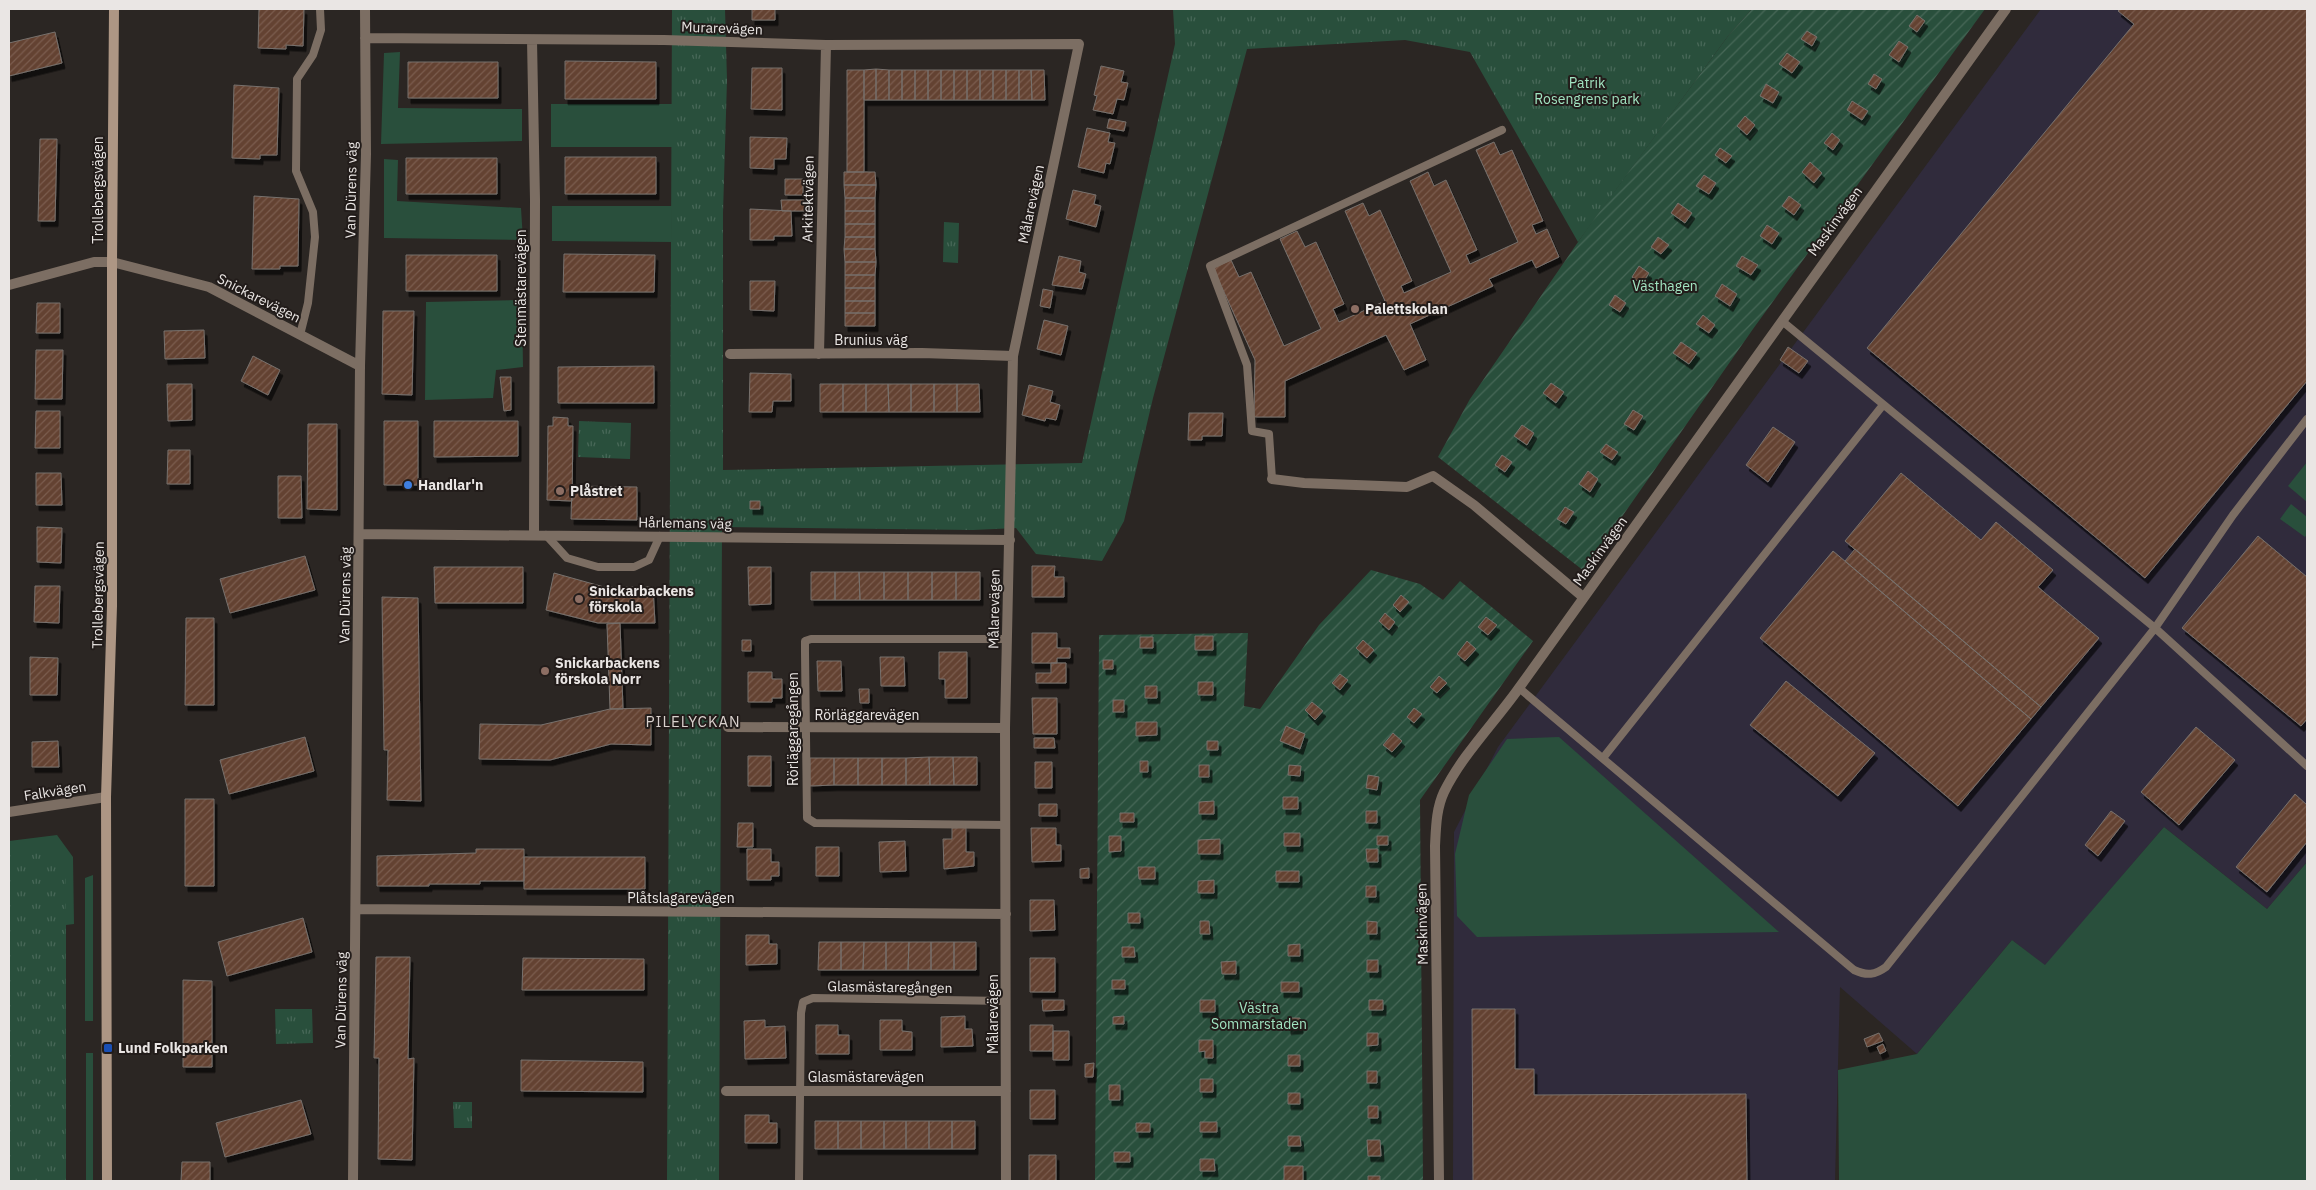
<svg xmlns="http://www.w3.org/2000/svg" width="2316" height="1190" viewBox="0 0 2316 1190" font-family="'IBM Plex Sans',sans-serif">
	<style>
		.industrial { fill: #302b3c }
		.grass { fill: #294f3c }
		.park { fill: url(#park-tufts) }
		.garden { fill: url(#garden-furrows) }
		.building { fill: url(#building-hatch); stroke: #77716d; filter: url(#shadow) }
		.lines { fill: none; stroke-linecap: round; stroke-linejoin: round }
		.lane { stroke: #7c6e63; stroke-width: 8 }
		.street { stroke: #7c6e63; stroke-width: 10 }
		.secondary { stroke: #ad9684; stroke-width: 10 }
		.education-dot { fill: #8d6e63; stroke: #221c1a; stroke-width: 2 }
		.shop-dot { fill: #3f7fe0; stroke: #221c1a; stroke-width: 2 }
		.transit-dot { fill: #1a4fb4; stroke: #221c1a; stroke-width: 2 }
		.labels { text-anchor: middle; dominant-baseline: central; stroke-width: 4; stroke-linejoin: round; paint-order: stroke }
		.street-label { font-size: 14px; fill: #eae6e4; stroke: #221c1a }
		.park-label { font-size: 14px; fill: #a1e4c1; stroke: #221c1a }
		.poi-label { font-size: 14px; font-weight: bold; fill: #eae6e4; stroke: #221c1a; text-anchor: start }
		.neighbourhood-label { font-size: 15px; letter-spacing: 1px; fill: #d9d1cd; stroke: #221c1a }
	</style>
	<defs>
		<pattern id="park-tufts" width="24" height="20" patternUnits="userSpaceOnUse" patternTransform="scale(1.25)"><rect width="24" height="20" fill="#294f3c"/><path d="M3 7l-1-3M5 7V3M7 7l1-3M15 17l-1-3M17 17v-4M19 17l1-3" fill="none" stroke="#486858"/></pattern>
		<pattern id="garden-furrows" width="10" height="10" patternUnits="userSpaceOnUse" patternTransform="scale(1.25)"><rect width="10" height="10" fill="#294f3c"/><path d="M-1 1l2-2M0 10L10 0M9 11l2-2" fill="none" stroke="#486858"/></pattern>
		<pattern id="building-hatch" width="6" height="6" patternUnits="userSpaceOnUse" patternTransform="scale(1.25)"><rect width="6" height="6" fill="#644231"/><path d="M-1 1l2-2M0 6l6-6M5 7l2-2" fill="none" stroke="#7a5d4f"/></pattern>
		<filter id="shadow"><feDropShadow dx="3" dy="5.5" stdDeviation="0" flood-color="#0009"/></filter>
	</defs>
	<rect width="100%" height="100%" fill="#2b2623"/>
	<path class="industrial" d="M2041 9H2307V862L2267 909 2164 827 2045 966 2012 940 1917 1054 1840 987 1835 1181H1453L1454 832 1498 747Z"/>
	<path class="grass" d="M400 52 398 108 522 109V141L381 144 384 53Z
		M551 104H672V147H551Z
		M384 159 398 160 397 201 521 208 523 240 384 238Z
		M552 206H672L671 242 552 241Z
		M522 300 523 367 496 370 493 398 425 400 426 302Z
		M2307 462V502L2288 486Z
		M2291 504 2307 517V534L2305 537 2280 519Z
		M1559 737 1779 932 1477 937 1457 916 1455 854 1469 795 1507 739Z
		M2164 827 2267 909 2307 862V1181H1839L1838 1070 1917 1054 2012 940 2045 965Z
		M57 835 73 857 74 924 66 925 9 964V841Z
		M93 875V1021H85V878Z
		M86 1053H93V1181H86Z"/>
	<path class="park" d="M672 9H725L727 80 723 213V470L1082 463 1175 44 1173 9H1752L1728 36 1578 242 1470 52 1405 40 1247 49 1153 398 1124 521 1102 561 1036 554 1016 528 973 530 722 527 719 1181H667Z
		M944 222 959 223 958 263 943 262Z
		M579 421 631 423 630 459 578 457Z
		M44 845 66 864V1181H9V852Z
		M275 1009H312L313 1043 276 1044Z
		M453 1102H472V1128H454Z"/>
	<path class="garden" d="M1752 9H1985L1753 329 1584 571 1438 457 1470 399 1587 229 1728 36Z
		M1371 570 1420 584 1443 600 1460 581 1533 641 1420 800 1423 1181H1095L1099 635 1248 633 1244 706 1260 709 1319 625Z"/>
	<path class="building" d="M259 9H304L303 46 286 45V49L258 48Z
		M752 9H775V20H752Z
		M2120 9H2307V381L2145 578 1867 348 2134 24 2118 11Z
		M1917 15 1925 21 1917 32 1909 26Z
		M1807 31 1817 37 1812 46 1801 39Z
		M55 32 62 63 9 76V43Z
		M1899 41 1908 47 1899 62 1889 55Z
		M1787 53 1800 62 1792 73 1779 64Z
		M565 61 656 62V99H565Z
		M408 62H498V98H408Z
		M1101 66 1124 71 1121 82 1128 83 1124 100 1117 99 1113 114 1093 110 1097 96 1094 95Z
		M752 68H782V110L751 109Z
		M876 69V100H864V70Z
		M876 69 889 70V100H876Z
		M847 70H864V172H847Z
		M889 70H902V100H889Z
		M902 70H915V100H902Z
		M915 70H928V100H915Z
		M928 70H941V100H928Z
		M941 70H954V100H941Z
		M954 70H967V100H954Z
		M967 70H980V100H967Z
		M980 70H993V100H980Z
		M993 70H1006V100H993Z
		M1006 70H1019V100H1006Z
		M1019 70H1031L1032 100H1019Z
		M1031 70H1044L1045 100H1032Z
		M1874 74 1882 79 1876 89 1868 84Z
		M1766 84 1779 92 1773 103 1760 96Z
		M234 85 279 88 277 155H260V159L232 158Z
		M1852 101 1868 111 1862 120 1847 110Z
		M1745 116 1755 125 1747 135 1737 126Z
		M1109 119 1126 122 1124 131 1107 128Z
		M1087 128 1110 133 1108 142 1115 143 1110 164 1106 163 1104 173 1078 167Z
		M1832 133 1840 140 1833 150 1824 143Z
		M750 137 787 138 786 159H774V169L750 168Z
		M40 139H57L55 221H38Z
		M1494 142 1500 155 1512 150 1543 221 1532 225 1536 234 1547 229 1559 257 1536 268 1532 260 1489 279 1493 286 1410 324 1426 360 1404 370 1386 335 1285 381V417H1254L1255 360 1213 268 1231 260 1239 277 1251 272 1284 346 1321 329 1280 239 1297 231 1305 247 1316 242 1344 304 1333 309 1339 322 1385 301 1345 211 1363 203 1369 216 1380 210 1412 281 1401 286 1404 293 1451 272 1410 181 1428 172 1434 186 1446 180 1477 250 1466 255 1470 264 1518 242 1476 150Z
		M1720 148 1732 156 1726 163 1715 155Z
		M565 157H656V194H565Z
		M406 158H497V194H406Z
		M1810 162 1822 173 1814 183 1802 172Z
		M844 172H875L876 185H844Z
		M1704 175 1716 183 1709 194 1696 186Z
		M785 179H803V195H785Z
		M844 185H876L875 198H845Z
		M1073 190 1096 195 1094 204 1101 206 1096 227 1066 219Z
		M254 196 299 199 298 266H280V269H252Z
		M1789 196 1801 205 1794 215 1782 206Z
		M845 198H875V211H845Z
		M781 200H805V211H782Z
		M1678 203 1692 213 1685 223 1671 213Z
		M750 209 791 211 792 236H774V240H750Z
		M845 211H875V224H845Z
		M845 224H875V237H845Z
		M1767 225 1779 233 1772 244 1760 236Z
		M845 237H875V249H844Z
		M1658 237 1669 245 1661 254 1651 247Z
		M844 249H875L876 262H845Z
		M564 254 655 255 654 292H563Z
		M406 255H497V291H406Z
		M1059 256 1081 261 1079 272 1086 274 1082 289 1052 285Z
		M1742 256 1758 265 1751 275 1736 266Z
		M845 262H876L875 275H845Z
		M1639 266 1649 273 1642 284 1632 277Z
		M845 275H875V288H845Z
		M750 281H775L774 311 750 310Z
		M1722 284 1737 294 1730 306 1715 296Z
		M845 288H875V301H845Z
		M1043 289 1053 291 1050 308 1040 306Z
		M1615 295 1626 303 1620 312 1609 305Z
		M845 301H875V313H845Z
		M37 303H60V333H36Z
		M383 311H414L412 395 382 394Z
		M845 313H875V326H845Z
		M1703 315 1715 325 1709 333 1696 324Z
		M1044 320 1068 326 1061 355 1037 349Z
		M204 330 205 358 165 359 164 331Z
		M1681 342 1697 353 1689 364 1673 353Z
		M1788 347 1808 361 1799 373 1780 360Z
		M36 350H63L62 399H35Z
		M253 356 280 370 268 395 241 381Z
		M654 366V403H558V367Z
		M750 373 791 374V401H773L772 412H749Z
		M500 377H511V410L504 411Z
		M1551 383 1564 392 1556 403 1543 393Z
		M167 384H192V420L168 421Z
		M820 384H843V412H820Z
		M843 384H866V412H843Z
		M866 384H888L889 412H866Z
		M888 384H911V412H889Z
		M911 384H934V412H911Z
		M934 384H957V412H934Z
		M957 384H979L980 412H957Z
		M1029 385 1053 391 1050 402 1060 405 1056 420 1046 418 1045 421 1022 415Z
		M1633 410 1643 416 1634 430 1624 424Z
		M36 411H60V448H35Z
		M1189 413H1223L1222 436H1202V440H1188Z
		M553 417 568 418V426H573L572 501 547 500 548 426H553Z
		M384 421H418V485H384Z
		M434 421H518V456L434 457Z
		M308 424H337V510L307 509Z
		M1522 425 1534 433 1527 445 1514 436Z
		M1773 427 1795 442 1768 482 1746 465Z
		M1606 444 1618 452 1612 460 1600 452Z
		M168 450H190V484H167Z
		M1502 455 1512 462 1505 472 1495 465Z
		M1588 471 1598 479 1590 492 1579 484Z
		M36 473H61L62 505H36Z
		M1901 473 1981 540 1996 522 2053 570 2038 587 2099 638 2041 707 1845 541Z
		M278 476H301L302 518H278Z
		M572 486 637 487V520L571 519Z
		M750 501H760V509H750Z
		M1565 507 1574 512 1566 524 1557 519Z
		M37 527 62 528 61 563 37 562Z
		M2258 536 2307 577V719L2301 726 2182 628Z
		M1855 549 2041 707 2031 719 1845 561Z
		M1833 551 2031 719 1958 806 1760 638Z
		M305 556 315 590 230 613 220 579Z
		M1032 566H1055L1054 577H1064V597H1032Z
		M434 567H523V603H435Z
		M748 567H771V604L749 605Z
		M811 572H835V600H811Z
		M835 572H859L860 600H835Z
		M859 572H884V600H860Z
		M884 572H908V600H884Z
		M908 572H932V600H908Z
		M932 572H956V600H932Z
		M956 572H980V600H956Z
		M554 573 604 587H653L655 623H598L546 610Z
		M35 586H60L59 623 34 622Z
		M1401 595 1409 602 1400 612 1393 605Z
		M382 597 418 598 421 801 387 800 388 750H384Z
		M1385 613 1395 622 1389 630 1379 621Z
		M1486 617 1497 625 1488 635 1478 627Z
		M186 618H214V705H185Z
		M620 623 623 709H610L607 624Z
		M1032 633H1057V648H1070V658H1057V663H1032Z
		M1195 636H1213V650H1195Z
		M1140 637H1153V648H1140Z
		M742 640H751V651H742Z
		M1363 640 1374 650 1367 658 1356 648Z
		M1467 641 1476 649 1465 661 1457 654Z
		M939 652H967V698H945V679H939Z
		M30 657 58 658 57 695H30Z
		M880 657H904L905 686H881Z
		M1103 660H1113V669H1103Z
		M817 661H841L842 691H818Z
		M1051 663H1066V683H1036V673H1051Z
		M748 672H772V679H782V698H772V702H748Z
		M1340 674 1348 680 1340 690 1332 683Z
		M1439 676 1447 683 1437 693 1430 687Z
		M1786 681 1875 753 1838 796 1750 725Z
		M1198 682H1213V695H1198Z
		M1145 686H1157V698H1145Z
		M859 689H869V703H860Z
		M1032 698H1057V734H1033Z
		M1113 700H1124V712H1113Z
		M1312 702 1323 711 1315 720 1305 710Z
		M651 708V745L611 744 550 760 479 759 480 724 541 725 610 709Z
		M1414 708 1422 714 1414 723 1407 717Z
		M1136 722H1157V735L1136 736Z
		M1286 726 1305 734 1300 749 1280 741Z
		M2196 727 2235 760 2179 825 2141 792Z
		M1393 733 1402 741 1392 752 1383 745Z
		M305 737 314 771 229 794 220 760Z
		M1034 738H1054L1055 748H1034Z
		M58 741 59 767H32V742Z
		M1207 741H1218V750H1207Z
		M748 756H771V786H748Z
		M929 757H953L954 785H930Z
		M929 757 930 785H906V758Z
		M953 757H977V785H954Z
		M810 758H834V785L810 786Z
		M834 758H858V785H834Z
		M858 758H882V785H858Z
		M882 758H906V785H882Z
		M1140 761H1148V772H1140Z
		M1035 762H1052V788H1035Z
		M1199 765H1209V777H1199Z
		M1289 765 1301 766 1300 776 1288 775Z
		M1368 775 1379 777 1377 790 1366 788Z
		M2295 794 2307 805V842L2267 892 2236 867Z
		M1283 797H1298V809H1283Z
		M185 799H214V886H185Z
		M1214 801V814H1199V802Z
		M1039 804H1057V816H1039Z
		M1366 811H1377V823H1366Z
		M2111 811 2125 821 2098 856 2085 845Z
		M1120 813H1134V822H1120Z
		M738 823H753V847H737Z
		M966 827V852H974V866L944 869 943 839H952V828Z
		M1031 828H1056V845H1061V861L1032 862Z
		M1284 833H1300V846H1284Z
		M1109 836H1121V851L1109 852Z
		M1377 836H1388V845H1377Z
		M1220 839V854H1198V840Z
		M905 841 906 871 880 872 879 842Z
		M816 847H839V876H816Z
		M476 849H524V881H480V884H429V886H377V856L476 853Z
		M747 849H771V862H779V876H771V880H747Z
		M1366 849H1378V862H1367Z
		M524 857H645V889H524Z
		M1138 867H1155V879H1139Z
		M1089 868V878H1080V869Z
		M1276 871H1299V882H1276Z
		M1214 880V893H1198V881Z
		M1366 886H1376V897H1366Z
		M1030 900H1054L1055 930 1030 931Z
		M1128 913H1140V923H1128Z
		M303 918 312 952 227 976 218 942Z
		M1200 921H1209L1210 934H1200Z
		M1367 921 1377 922V934H1367Z
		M746 935H769V944H777V964L746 965Z
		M819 942H841V970H818Z
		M841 942H864L863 970H841Z
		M864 942H886V970H863Z
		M886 942H909L908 970H886Z
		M909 942H931V970H908Z
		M931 942H954V970H931Z
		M954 942H976V970H954Z
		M1300 944V956H1288V945Z
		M1122 947H1134L1135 957H1122Z
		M376 957H410L408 1059 414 1058 412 1160 378 1159 379 1058H374Z
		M523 958 644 959V990H522Z
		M1030 958H1055V992H1030Z
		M1367 960H1378V972H1367Z
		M1236 961V974H1222L1221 962Z
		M183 980 212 981V1067H183Z
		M1112 980H1125V989H1112Z
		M1281 982H1299V992H1281Z
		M1042 1000H1064V1010L1043 1011Z
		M1200 1000H1215V1012H1200Z
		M1369 1000H1383V1010H1369Z
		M1472 1009H1515V1069H1534V1095L1746 1094 1747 1181H1473Z
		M965 1016V1029H972L973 1046 941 1047V1017Z
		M1124 1016V1024H1113V1017Z
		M1288 1018H1300V1028L1288 1029Z
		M765 1020V1027L785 1026 786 1058 745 1059 744 1021Z
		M880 1020H902V1031L912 1032V1050H880Z
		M816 1025H838V1035H849V1054H816Z
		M1030 1025H1053V1051H1030Z
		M1053 1031H1069V1060H1053Z
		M1367 1033H1378V1045L1367 1046Z
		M1879 1033 1883 1041 1867 1047 1864 1039Z
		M1199 1040H1213V1058H1205V1051L1199 1052Z
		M1883 1044 1886 1051 1880 1054 1877 1047Z
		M1288 1055H1300V1066H1288Z
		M521 1060 643 1062V1092L521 1091Z
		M1094 1063 1093 1077H1085V1064Z
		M1367 1071H1377V1083H1367Z
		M1200 1079H1213V1092H1200Z
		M1109 1085H1120V1100H1109Z
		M1030 1090H1055V1119H1030Z
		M1288 1093H1300V1104H1288Z
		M301 1100 311 1134 225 1157 216 1123Z
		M1368 1106H1378V1118H1368Z
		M745 1115H769V1123H777V1143H745Z
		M815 1121H838V1149H815Z
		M838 1121H861V1149H838Z
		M861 1121H884V1149H861Z
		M884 1121H906V1149H884Z
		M906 1121H929V1149H906Z
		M929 1121H952V1149H929Z
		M952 1121H975V1149H952Z
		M1200 1122H1217V1132H1200Z
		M1136 1123H1150V1132H1136Z
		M1288 1136H1300L1301 1146H1288Z
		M1367 1140H1380L1381 1156H1368Z
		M1114 1152H1130V1162H1114Z
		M1029 1155H1056V1181H1029Z
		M1200 1159H1214L1215 1171H1200Z
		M182 1162H210V1181H181Z
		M1284 1166H1303V1181H1284Z
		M1368 1176H1380V1181H1368Z"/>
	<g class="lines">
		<path class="lane" d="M300 335 308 303 315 237 313 212 296 171 297 79 313 55 321 30 320 9
			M2307 419 2233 515 2155 628 2307 766
			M1272 479 1269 434 1252 431 1247 365 1210 266 1502 130
			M546 535 567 558 598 567H634L649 560 660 536
			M1519 688 1854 970C1867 976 1875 975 1886 967L2155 628 1782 321
			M1603 758 1883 405
			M1006 825 815 823 807 818 805 652V641L811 639H1007
			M799 1181 801 1013 803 1002 813 998 1006 1001"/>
		<path class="street" d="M365 38 664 40 826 45 1079 44 1013 356 1005 728 1006 1181
			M532 40 535 200 534 535
			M9 285 94 262H112L209 287 360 366
			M730 354 922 353 1013 356
			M819 354 826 45
			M1272 479 1304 483 1407 487 1433 476 1474 505 1583 597
			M359 534 1010 540
			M728 727 1005 728
			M9 812 106 797
			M356 909 1006 914
			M726 1091H1006
			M353 1181 360 366 366 154 365 9
			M1439 1181 1435 846C1436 828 1436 809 1444 792 1462 755 1495 722 1519 688L2006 9"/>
		<path class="secondary" d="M107 1181 106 797 112 606V262L114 9"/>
	</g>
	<g class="education-dot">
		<circle cx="1355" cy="309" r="5"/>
		<circle cx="560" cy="491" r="5"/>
		<circle cx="579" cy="599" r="5"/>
		<circle cx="545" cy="671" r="5"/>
	</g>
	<circle class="shop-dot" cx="408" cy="485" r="5"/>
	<rect class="transit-dot" x="103" y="1043" width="10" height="10" rx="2.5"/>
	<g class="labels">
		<g class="street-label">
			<text transform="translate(722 28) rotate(2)">Murarevägen</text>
			<text transform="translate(98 190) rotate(-90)">Trollebergsvägen</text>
			<text transform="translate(351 190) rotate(-89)">Van Dürens väg</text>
			<text transform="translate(808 199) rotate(-89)">Arkitektvägen</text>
			<text transform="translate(1031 204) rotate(-78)">Målarevägen</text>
			<text transform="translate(1835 221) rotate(-54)">Maskinvägen</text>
			<text transform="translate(521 288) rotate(-90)">Stenmästarevägen</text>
			<text transform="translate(259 298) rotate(27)">Snickarevägen</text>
			<text x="871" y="340">Brunius väg</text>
			<text transform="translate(685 523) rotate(1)">Hårlemans väg</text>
			<text transform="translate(1600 551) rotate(-54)">Maskinvägen</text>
			<text transform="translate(98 595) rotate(-89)">Trollebergsvägen</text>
			<text transform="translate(345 595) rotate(-89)">Van Dürens väg</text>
			<text transform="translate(994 609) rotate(-89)">Målarevägen</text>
			<text x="867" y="715">Rörläggarevägen</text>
			<text transform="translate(793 729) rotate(-90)">Rörläggaregången</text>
			<text transform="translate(55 791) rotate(-9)">Falkvägen</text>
			<text x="681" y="898">Plåtslagarevägen</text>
			<text transform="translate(1422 924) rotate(-91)">Maskinvägen</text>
			<text transform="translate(890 987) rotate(1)">Glasmästaregången</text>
			<text transform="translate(341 1000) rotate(-89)">Van Dürens väg</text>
			<text transform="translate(993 1014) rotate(-90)">Målarevägen</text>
			<text x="866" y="1077">Glasmästarevägen</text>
		</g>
		<g class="park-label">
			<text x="1587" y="83">Patrik<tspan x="1587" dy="16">Rosengrens park</tspan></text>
			<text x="1665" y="286">Västhagen</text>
			<text x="1259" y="1008">Västra<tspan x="1259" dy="16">Sommarstaden</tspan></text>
		</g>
		<g class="poi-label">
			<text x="1365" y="309">Palettskolan</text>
			<text x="418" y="485">Handlar'n</text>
			<text x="570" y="491">Plåstret</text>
			<text x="589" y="591">Snickarbackens<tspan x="589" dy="16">förskola</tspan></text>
			<text x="555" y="663">Snickarbackens<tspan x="555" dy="16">förskola Norr</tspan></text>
			<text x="118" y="1048">Lund Folkparken</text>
		</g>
		<g class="neighbourhood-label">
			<text x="693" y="721">PILELYCKAN</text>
		</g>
	</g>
	<rect width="2316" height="1190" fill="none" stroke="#eae6e4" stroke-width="20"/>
</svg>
